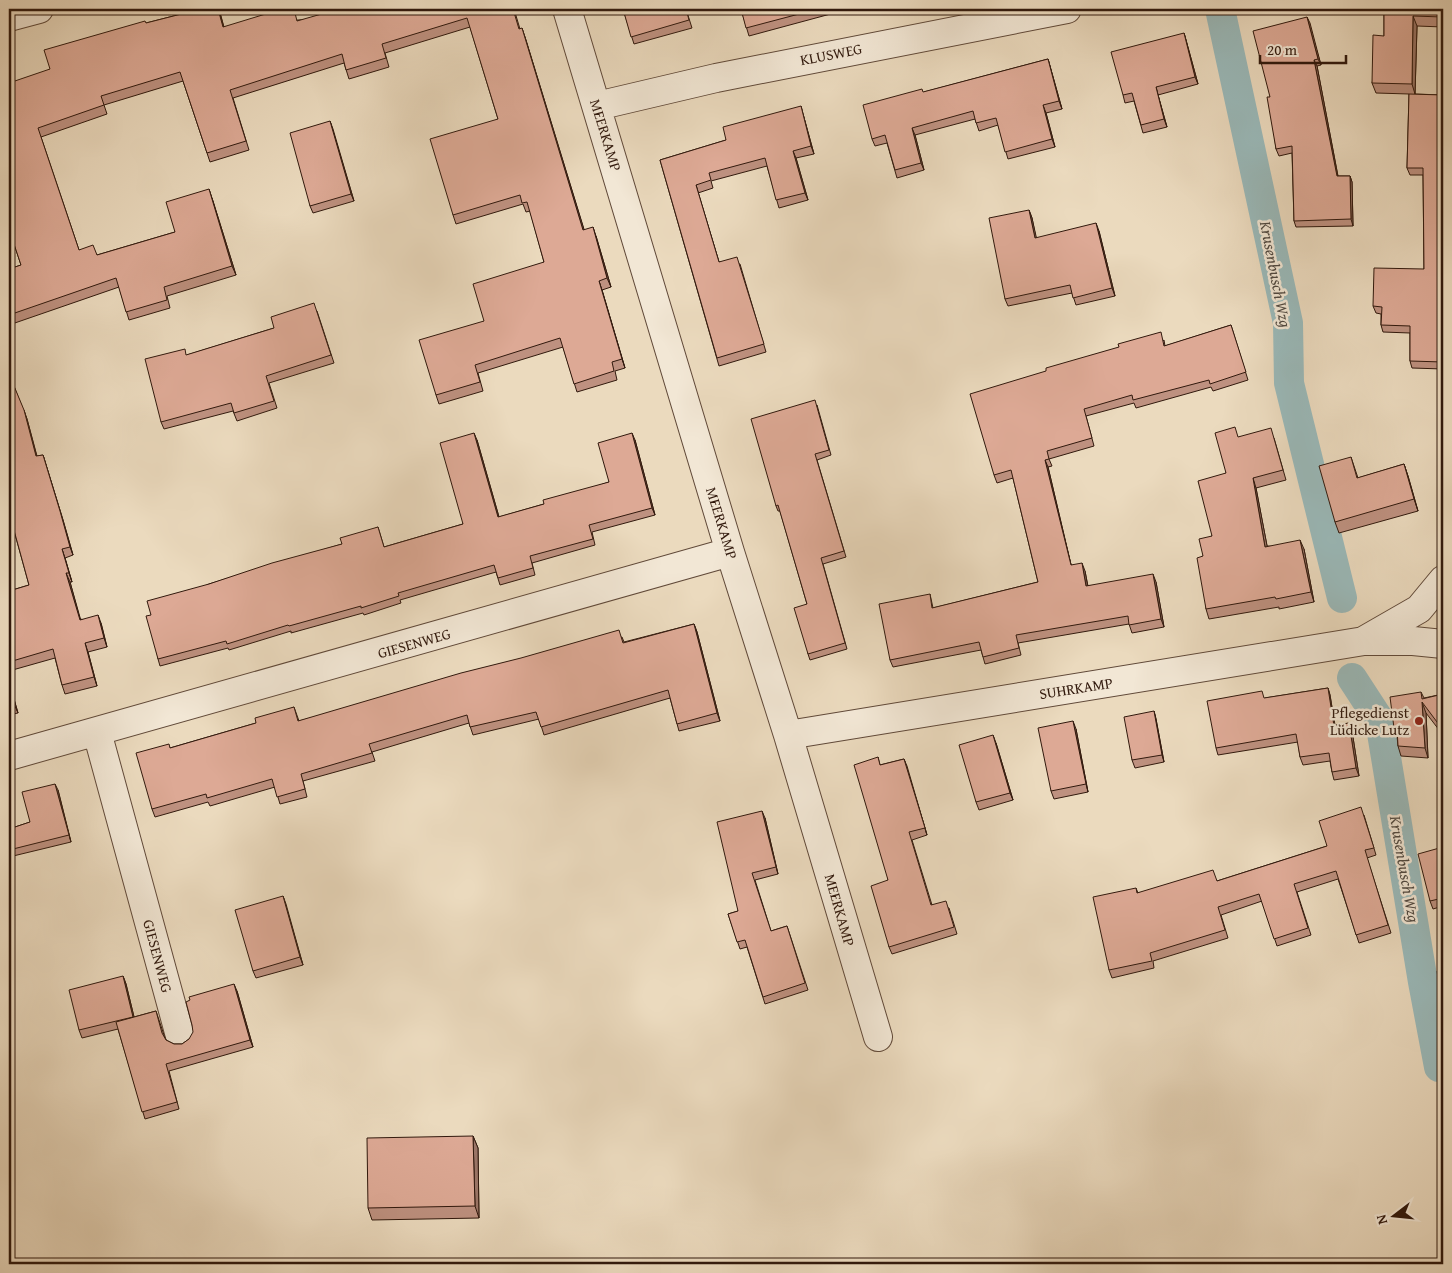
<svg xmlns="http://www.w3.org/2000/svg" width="1452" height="1273" viewBox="0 0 1452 1273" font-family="'Gentium Book Plus',serif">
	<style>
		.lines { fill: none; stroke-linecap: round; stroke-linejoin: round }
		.stream { stroke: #707974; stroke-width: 9 }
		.canal { stroke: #9ab9b9; stroke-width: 30 }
		.minor-casing { stroke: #604939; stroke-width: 30 }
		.minor { stroke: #f2e7d5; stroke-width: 28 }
		.wall { fill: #be9180; stroke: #31190d }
		.shaded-wall { fill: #9b7668; stroke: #31190d }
		.building { fill: #dda995; stroke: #31190d }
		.poi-dot { fill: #8f2418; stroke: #f2e7d5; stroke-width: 2 }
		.labels { text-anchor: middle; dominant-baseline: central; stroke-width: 5; stroke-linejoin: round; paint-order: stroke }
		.street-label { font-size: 15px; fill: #31190d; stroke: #f2e7d5 }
		.poi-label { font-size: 15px; fill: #31190d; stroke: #f2e7d5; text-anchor: end }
		.water-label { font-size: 16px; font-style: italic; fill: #504941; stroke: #f2e7d5 }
	</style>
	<rect width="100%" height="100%" fill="#ebdabe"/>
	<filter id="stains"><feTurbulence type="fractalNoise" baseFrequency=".004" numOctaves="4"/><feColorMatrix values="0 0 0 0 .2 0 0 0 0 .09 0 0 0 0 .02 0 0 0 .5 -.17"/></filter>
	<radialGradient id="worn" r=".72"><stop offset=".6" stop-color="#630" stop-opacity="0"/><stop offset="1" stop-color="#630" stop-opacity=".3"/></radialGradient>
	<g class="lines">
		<path class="stream" d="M1423 982 1443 973"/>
		<path class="canal" d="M1220 9 1288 323 1289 383 1342 598
			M1352 678 1380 721 1423 982 1439 1067"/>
		<defs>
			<path id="minor" d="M567 9 730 552 788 735 878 1037
				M9 17 39 9
				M597 106 716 78 1067 9
				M1365 640 1419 609 1443 580
				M97 732 180 1036
				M788 735 1364 641H1413L1443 644
				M9 756 730 552"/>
		</defs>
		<use href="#minor" class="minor-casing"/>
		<use href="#minor" class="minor"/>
	</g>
	<path class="wall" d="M201 9H219L224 27 298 20 514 9 520 29 525 37 584 230 596 236 611 287 602 290 625 368 615 371 617 380 577 392 563 347 478 373 483 391 439 404 436 395 484 321 544 262 530 211 526 212 523 204 456 224 453 215 498 119 470 27 385 53 389 67 349 79 344 63 233 98 249 150 210 162 183 81 104 105 107 114 41 137 79 250 97 255 175 232 212 198 236 275 167 296 170 308 129 320 119 287 9 325V269L21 265 9 229 50 69 146 23Z
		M623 9H686L692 28 634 44Z
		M741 9H849L749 36Z
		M856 9H878L858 14Z
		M1384 9H1443V27L1417 26 1415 94 1443 95V369L1412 368 1410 361V333L1383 332 1381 325V314L1376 313 1373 306 1424 269 1423 175H1410L1407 168 1409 94 1376 93 1372 83 1384 36Z
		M1307 17 1321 65 1317 66 1338 176H1350L1352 182 1353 226 1296 227 1294 221 1292 153 1279 156 1276 149 1270 97Z
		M1184 33 1186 40 1198 84 1158 95 1167 127 1143 133 1134 101 1125 103 1123 95Z
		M1048 59 1062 109 1046 113 1055 147 1008 159 998 125 979 131 975 119 915 135 924 170 897 178 887 143 875 146 872 139 924 92Z
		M803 114 814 154 796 158 808 200 779 208 767 166 711 181 713 188 698 193 719 262 740 264 766 352 719 366 660 160 726 140Z
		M330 121 354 201 313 213 310 206Z
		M1029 210 1032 218 1036 238 1099 231 1115 296 1076 305 1072 293 1008 306 1005 299Z
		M317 311 334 363 269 383 277 408 237 421 233 411 164 429 161 422 187 355 274 328Z
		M1231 325 1248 380 1213 391 1211 387 1136 408 1134 403 1086 416 1094 446 1049 459 1052 466 1048 467 1071 565 1085 571 1088 586 1156 582 1164 627 1132 633 1129 624 1018 643 1021 655 985 664 981 650 893 667 890 660 930 594 933 608 1038 582 1013 478 997 483 994 475 1164 340 1165 346Z
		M9 374 27 419 37 456 43 455 63 520 73 555 65 558 72 582H70L80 619 101 623 107 647 88 652 97 686 65 694 62 685 55 658 9 671V591L29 585 10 516H9Z
		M817 405 831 455 817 460 846 557 823 564 847 649 810 660 808 654 807 604 780 511H778L776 506Z
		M1239 437 1274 438 1286 480 1256 488 1267 546 1304 549 1314 602 1279 609V607L1209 619 1206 609 1203 556 1212 536 1226 473Z
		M477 440 499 517 544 504 609 482 635 440 655 515 592 532 595 545 532 563 535 575 500 585 496 572 400 600 401 603 364 615 363 613 291 633V631L229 650 228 648 160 666 158 659 151 615 209 584 342 544 378 527 384 547 463 524Z
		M1351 457 1358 478 1404 464 1408 476 1418 511 1339 533 1335 522Z
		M694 624 697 632 720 721 679 731 670 698 544 735 539 719 473 735 469 723 372 752 375 761 303 781 307 797 280 804 275 787 210 806 208 802 155 817 152 809 170 748 256 723 294 707 299 721 622 637 624 642Z
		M9 682 18 713 9 715Z
		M1328 688 1330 695 1335 725 1349 723 1352 731 1359 776 1334 780 1332 772 1330 761 1303 765 1300 757 1298 742 1218 755 1216 748 1265 698Z
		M1421 692 1424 698 1443 694V735L1426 713 1428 758 1401 756 1398 746 1397 736 1394 728Z
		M1154 711 1156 719 1164 762 1135 768 1132 760Z
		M1076 729 1088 792 1054 799 1051 791Z
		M996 743 1013 800 979 810 976 802Z
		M878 757 880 765 904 759 927 835 912 840 932 905 949 908 957 934 892 954 889 947 888 880Z
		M58 790 71 842 9 857V829L30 822Z
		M1364 815 1376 855 1367 858 1391 933 1359 943 1338 879 1297 892 1311 935 1277 946 1262 901 1221 915 1228 938 1153 961 1154 968 1112 978 1109 970 1136 888 1138 893 1217 881 1327 846Z
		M765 818 778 874 755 880 771 931 787 926 808 990 765 1004 747 947 740 949 728 914 738 911Z
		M1443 847V906L1433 909 1430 901Z
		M283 896 303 965 256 978 253 971Z
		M123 976 126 984 134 1017 156 1011 164 1035 166 1040 174 1044H182L189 1039 237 991 253 1047 169 1071 179 1109 145 1119 118 1029 82 1038 79 1030Z
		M473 1136 478 1148 479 1218 372 1220 368 1208Z"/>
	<path class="shaded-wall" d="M218 9 220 13 226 36 223 27Z
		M1413 16 1417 26 1415 94 1412 84Z
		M1307 17 1310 23 1321 65 1318 59Z
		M522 28 525 37 587 239 583 230Z
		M1184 33 1186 40 1198 84 1195 77Z
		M1048 59 1050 66 1062 109 1059 101Z
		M1314 60 1317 66 1339 182 1337 176Z
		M1156 87 1158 95 1167 127 1164 119Z
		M1043 105 1046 113 1055 147 1052 139Z
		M801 106 803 114 814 154 811 146Z
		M330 121 333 129 354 201 351 194Z
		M912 128 915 135 924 170 921 163Z
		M793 151 796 158 808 200 805 193Z
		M1350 176 1352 182 1353 226 1351 219Z
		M696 185 698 193 721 270 719 262Z
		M209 189 212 198 236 275 232 266Z
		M1029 210 1032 218 1038 245 1035 238Z
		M1096 223 1099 231 1115 296 1112 288Z
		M593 227 596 236 611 287 607 278Z
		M599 281 602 290 625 368 622 359Z
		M24 410 27 419 39 465 36 456Z
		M474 433 477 440 501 524 498 517Z
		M632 433 635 440 655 515 652 508Z
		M43 455 63 520 73 555 70 547Z
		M1045 460 1048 467 1073 573 1071 565Z
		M1404 464 1408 476 1418 511 1414 499Z
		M1253 478 1256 488 1269 556 1265 547Z
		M1300 540 1304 549 1314 602 1311 592Z
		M62 549 65 558 72 582 69 573Z
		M1082 563 1085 571 1089 594 1086 586Z
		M66 573 70 582 83 628 80 620Z
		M1153 574 1156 582 1164 627 1161 619Z
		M98 615 101 623 107 647 104 638Z
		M694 624 697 632 720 721 717 713Z
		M85 643 88 652 97 686 94 677Z
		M9 682 18 713 14 704Z
		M1328 688 1330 695 1336 733 1334 726Z
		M1422 702 1426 713 1428 758 1425 748Z
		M1154 711 1156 719 1164 762 1162 755Z
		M1073 721 1076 729 1088 792 1086 784Z
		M1349 723 1352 731 1359 776 1356 768Z
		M993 735 996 743 1013 800 1010 793Z
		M904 759 907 766 927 835 925 828Z
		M55 784 58 790 71 842 69 835Z
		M762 811 765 818 778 874 776 867Z
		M283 896 286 904 303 965 300 957Z
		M123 976 126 984 136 1025 133 1017Z
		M234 984 237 991 253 1047 250 1040Z
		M473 1136 478 1148 479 1218 475 1206Z"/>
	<path class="building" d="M201 9H218L223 27 282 9H294L297 21 339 9H513L519 29 522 28 583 230 593 227 607 278 599 281 622 359 612 362 614 371 574 384 560 338 475 365 480 382 436 395 419 340 484 321 473 284 544 262 527 202 522 203 520 195 453 215 430 139 498 119 467 18 382 44 386 58 346 70 342 54 230 90 246 141 207 153 180 72 101 96 104 105 38 128 79 250 93 245 97 255 175 232 166 202 209 189 232 266 164 287 167 300 126 312 116 278 9 315V269L21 265 9 229V83L50 69 44 50 145 21 146 23Z
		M623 9H686L689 20 631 37Z
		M741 9H818L746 28Z
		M1384 9H1443V17L1413 16 1412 84 1372 83 1373 35 1384 36Z
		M1307 17 1318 59 1314 60 1337 176H1350L1351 219 1294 221 1292 146 1276 149 1267 97H1270L1253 31Z
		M1184 33 1195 77 1156 87 1164 119 1141 125 1132 93 1123 95 1111 52Z
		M1048 59 1059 101 1043 105 1052 139 1005 152 996 118 976 123 973 111 912 128 921 163 895 170 885 135 872 139 863 105 922 89 923 92Z
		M1409 94 1443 95V362L1410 361V326L1381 325 1382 307 1373 306 1374 268 1424 269 1423 168H1407Z
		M801 106 811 146 793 151 805 193 776 200 765 158 709 173 711 180 696 185 719 262 737 257 764 344 717 358 660 160 726 140 723 127Z
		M330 121 351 194 310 206 290 133Z
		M1029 210 1035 238 1096 223 1112 288 1073 298 1070 285 1005 299 989 218Z
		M314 303 331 355 266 376 274 401 234 413 231 403 161 422 145 359 185 349 186 355 274 328 271 317Z
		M1231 325 1246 372 1210 384 1209 380 1133 400 1132 395 1084 409 1092 438 1047 451 1049 459 1045 460 1071 565 1082 563 1086 586 1153 574 1161 619 1129 625 1128 616 1016 635 1019 648 983 657 979 642 890 660 879 604 930 594 932 608 1038 582 1011 470 994 475 970 394 1046 371V368L1119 347 1118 344 1161 332 1164 346Z
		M9 374 24 410 36 456 43 455 60 511 70 547 62 549 69 573H66L80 620 98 615 104 638 85 643 94 677 62 685 53 649 9 662V591L29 585 9 512Z
		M815 400 829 450 815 454 844 551 821 558 845 643 808 654 794 608 807 604 778 505 776 506 751 419Z
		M1235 427 1238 437 1271 428 1283 470 1253 478 1265 547 1300 540 1311 592 1276 599 1275 597 1206 609 1197 558 1203 556 1199 539 1212 536 1198 481 1226 473 1215 433Z
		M474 433 498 517 544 504 543 500 609 482 598 443 632 433 652 508 589 525 593 539 530 556 533 568 498 578 494 565 398 593 399 596 361 608V606L289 626 288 625 227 644 226 641 158 659 146 616 151 615 147 601 209 584 272 563 342 544 340 538 378 527 384 547 463 524 440 443Z
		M1351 457 1357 478 1404 464 1414 499 1335 522 1319 466Z
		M694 624 717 713 677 724 668 690 541 727 536 712 470 727 467 715 369 744 372 753 301 774 305 789 277 797 272 779 207 798 206 794 152 809 136 753 169 744 170 748 256 723 255 718 294 707 298 721 461 673 521 658 619 630 623 643Z
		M9 684 14 704 9 705Z
		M1328 688 1334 726 1349 723 1356 768 1332 772 1329 753 1300 757 1296 734 1216 748 1207 701 1262 691 1264 698Z
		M1421 692 1422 699 1443 694V730L1422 702 1425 748 1398 746 1397 729 1394 728 1390 697Z
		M1154 711 1162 755 1132 760 1124 717Z
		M1073 721 1086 784 1051 791 1038 728Z
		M993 735 1010 793 976 802 959 745Z
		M878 757 880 765 904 759 925 828 909 832 931 905 946 901 954 927 889 947 871 886 888 880 854 765Z
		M55 784 69 835 9 850V829L30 822 22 792Z
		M1361 807 1374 848 1365 850 1388 925 1356 935 1336 871 1294 884 1308 928 1274 939 1259 894 1218 907 1225 930 1150 953 1152 961 1109 970 1093 897 1136 888 1137 893 1213 870 1217 881 1327 846 1319 821Z
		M762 811 776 867 752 873 771 931 787 926 805 983 763 997 745 940 737 942 728 914 738 911 717 822Z
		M1443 847V898L1430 901 1418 854Z
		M283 896 300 957 253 971 235 910Z
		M123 976 133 1017 79 1030 69 990Z
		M234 984 250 1040 166 1064 177 1102 142 1112 116 1022 156 1011 162 1033 166 1040 174 1044H182L189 1039 193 1032 192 1025 186 1002 190 1000 189 997Z
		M473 1136 475 1206 368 1208 367 1138Z
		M381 1259V1264H149Z"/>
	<circle class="poi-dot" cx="1419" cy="721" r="5"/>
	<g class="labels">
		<g class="street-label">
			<text transform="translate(831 54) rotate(-11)">KLUSWEG</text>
			<text transform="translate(606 135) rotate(73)">MEERKAMP</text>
			<text transform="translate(722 523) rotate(73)">MEERKAMP</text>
			<text transform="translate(414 643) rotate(-16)">GIESENWEG</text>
			<text transform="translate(1076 688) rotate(-9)">SUHRKAMP</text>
			<text transform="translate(840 910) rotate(74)">MEERKAMP</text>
			<text transform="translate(158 956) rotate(75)">GIESENWEG</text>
		</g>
		<g class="poi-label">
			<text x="1409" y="712">Pflegedienst<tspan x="1409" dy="17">Lüdicke Lutz</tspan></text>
		</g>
		<g class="water-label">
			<text transform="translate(1276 274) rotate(79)">Krusenbusch Wzg</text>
			<text transform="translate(1405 869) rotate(80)">Krusenbusch Wzg</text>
		</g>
	</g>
	<rect width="1452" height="1273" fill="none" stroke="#ebdabe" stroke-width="30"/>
	<rect x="10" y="10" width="1432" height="1253" fill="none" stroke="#31190d" stroke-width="2.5"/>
	<rect x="15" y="15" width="1422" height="1243" fill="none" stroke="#31190d"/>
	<g transform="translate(1394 1216) rotate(254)" stroke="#f2e7d5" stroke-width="4" paint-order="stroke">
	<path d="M0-4L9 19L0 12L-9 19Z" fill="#31190d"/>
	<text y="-8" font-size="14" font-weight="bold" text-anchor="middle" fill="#31190d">N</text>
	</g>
	<path d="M1260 55v8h86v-8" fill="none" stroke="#31190d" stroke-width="2.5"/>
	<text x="1267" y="55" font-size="15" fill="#31190d" stroke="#f2e7d5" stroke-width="4" paint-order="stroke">20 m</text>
	<rect width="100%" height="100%" filter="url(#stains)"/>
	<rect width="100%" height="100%" fill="url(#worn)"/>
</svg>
